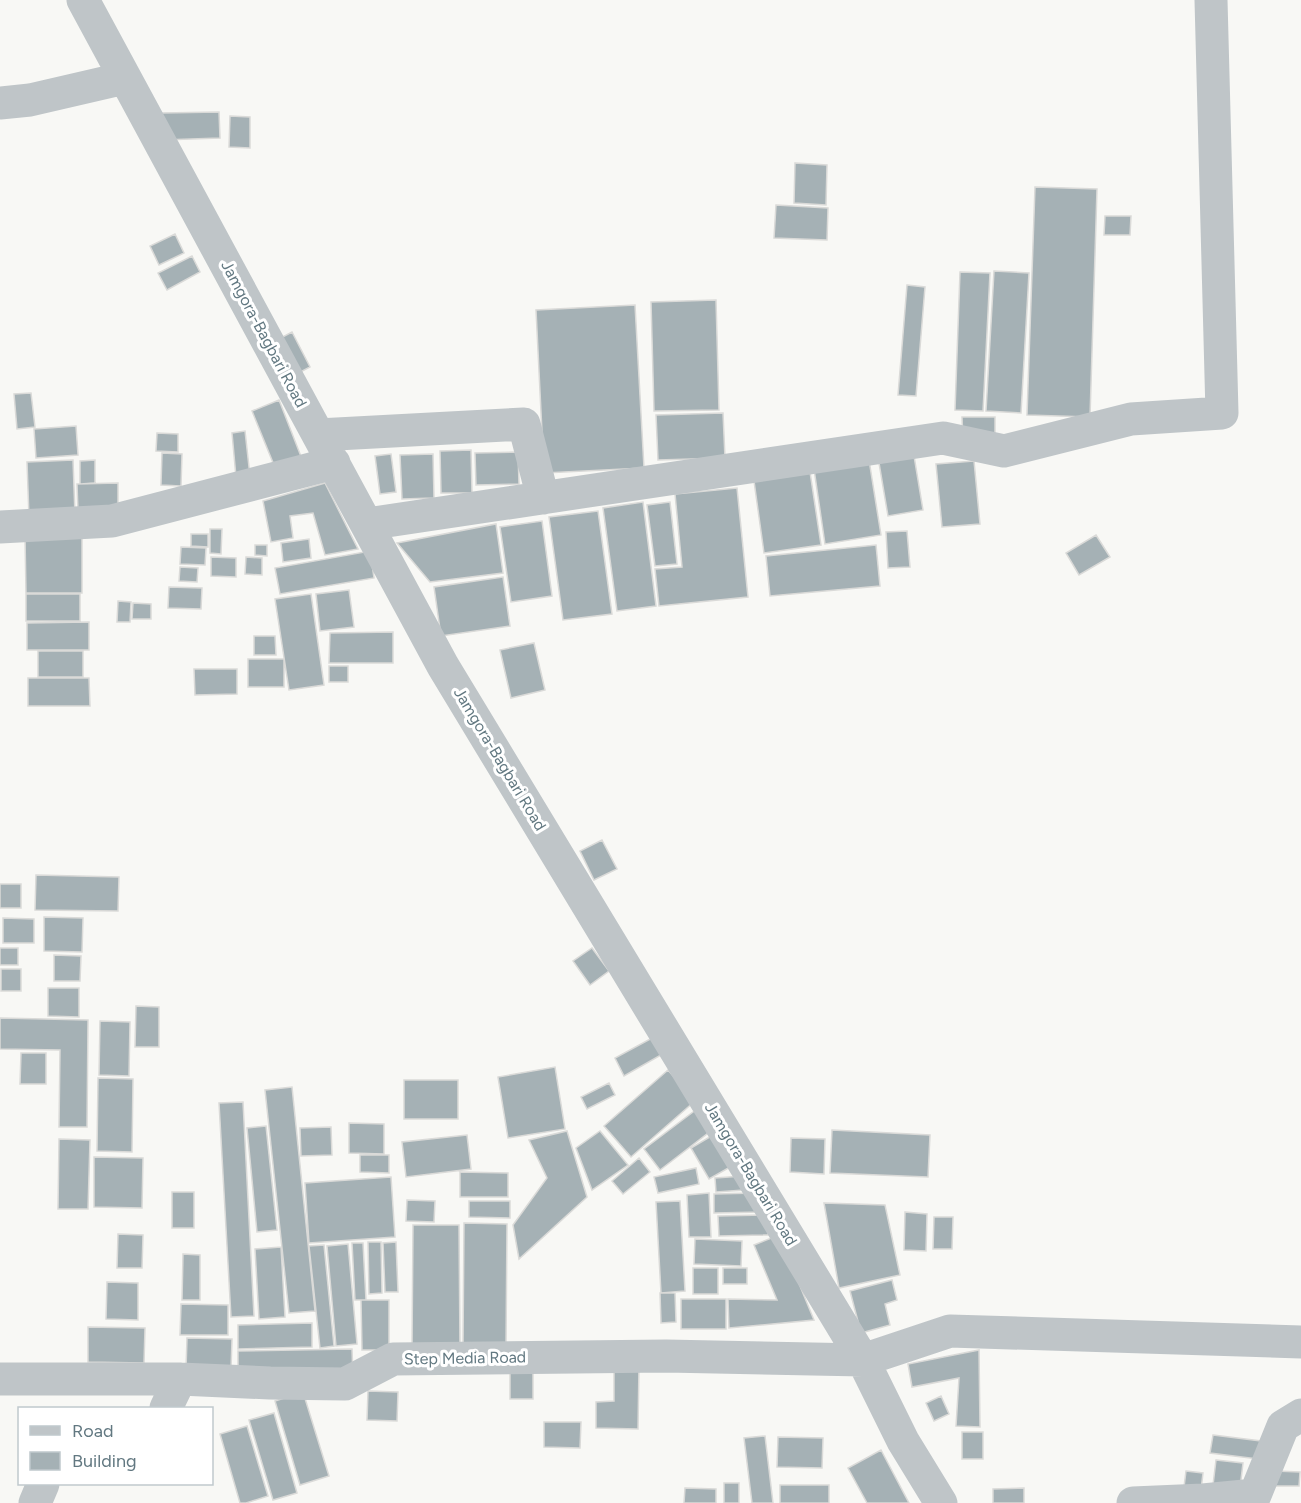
<svg xmlns="http://www.w3.org/2000/svg" width="1301" height="1503" viewBox="0 0 1301 1503" font-family="Figtree,sans-serif">
	<style>
		.building { fill: #a5b1b5; stroke: #dadad8; stroke-width: 1.5 }
		.lines { fill: none; stroke-linecap: round; stroke-linejoin: round }
		.minor { stroke: #bfc5c8; stroke-width: 33 }
		.labels { text-anchor: middle; dominant-baseline: central; stroke-width: 6; stroke-linejoin: round; paint-order: stroke }
		.street-label { font-size: 16px; fill: #627881; stroke: #fff }
	</style>
	<rect width="100%" height="100%" fill="#f8f8f5"/>
	<path class="building" d="M219 112 220 138 162 140 161 113Z
		M230 116 250 117V148L229 147Z
		M795 163 827 165 826 205 794 203Z
		M1035 187 1097 189 1090 417 1027 415Z
		M776 205 828 208 827 240 774 238Z
		M1105 216H1131L1130 235H1104Z
		M175 234 184 253 159 265 150 246Z
		M192 256 200 272 167 290 158 273Z
		M994 271 1029 273 1021 413 986 411Z
		M960 272 990 273 983 411 955 410Z
		M907 285 925 287 916 396 898 395Z
		M716 300 719 410 654 411 651 302Z
		M635 305 644 468 544 473 536 310Z
		M292 332 310 367 291 377 273 342Z
		M31 393 35 427 17 429 14 394Z
		M279 400 302 459 276 470 252 411Z
		M723 413 725 458 658 460 656 415Z
		M962 417H995V441H963Z
		M76 426 78 455 36 458 34 429Z
		M245 431 250 476 236 477 232 433Z
		M157 433 178 434V452L156 451Z
		M471 450 472 493H441L440 451Z
		M518 452 519 484 476 485 475 453Z
		M162 453 182 454 181 486 161 485Z
		M391 454 396 492 380 494 375 456Z
		M433 454 434 498 402 499 400 455Z
		M914 456 923 510 888 516 879 463Z
		M73 460 75 515 29 517 27 462Z
		M95 460V483L80 484V461Z
		M869 460 881 535 825 544 814 469Z
		M974 461 980 524 942 527 936 464Z
		M810 472 821 545 764 553 754 481Z
		M118 483V510L78 511 77 484Z
		M325 483 358 549 325 555 313 513 290 516 293 538 271 542 263 501Z
		M737 488 748 597 659 606 655 569 682 567 675 494Z
		M643 502 656 606 617 611 603 508Z
		M670 502 677 564 655 566 647 505Z
		M598 511 612 614 563 620 549 517Z
		M542 521 552 596 511 602 500 527Z
		M496 524 503 573 430 582 397 543Z
		M210 529H222L221 554 210 553Z
		M907 531 910 567 888 568 886 532Z
		M191 534H208V547L191 546Z
		M1096 535 1110 557 1079 575 1066 553Z
		M82 536V593H26L25 537Z
		M309 539 311 558 283 562 281 543Z
		M255 545H267V556L255 555Z
		M876 545 880 586 770 596 766 556Z
		M181 547 206 548 205 565 180 564Z
		M370 551 374 578 280 594 275 568Z
		M211 557 236 558V577L211 576Z
		M246 557 262 558V575L245 574Z
		M180 567 198 568 197 582 179 581Z
		M503 577 510 626 441 636 434 587Z
		M169 587 202 588 201 609 168 608Z
		M349 590 354 627 320 631 316 594Z
		M26 594H80V621H26Z
		M311 594 324 685 289 690 275 599Z
		M118 601 131 602 130 622H117Z
		M133 603 151 604V619H132Z
		M89 622V650H27V623Z
		M393 632V663H329L330 633Z
		M254 636H275L276 655H254Z
		M534 643 545 690 511 698 500 650Z
		M38 651H83V677H38Z
		M248 659H284V687H248Z
		M329 666H348V682H329Z
		M194 669H237V694L195 695Z
		M28 678H89L90 706H28Z
		M602 840 617 869 594 880 580 851Z
		M36 875 119 877 118 911 35 910Z
		M0 884H21V908H0Z
		M44 917 83 918 82 952 44 951Z
		M3 918 34 919V943H3Z
		M0 948H18V965H0Z
		M592 948 609 971 590 985 573 961Z
		M54 955 81 956 80 981H54Z
		M1 969H21V991H1Z
		M48 988H79V1017L48 1016Z
		M136 1006 159 1007V1047H135Z
		M0 1018 88 1020 87 1127H59L60 1050 0 1049Z
		M100 1021 130 1022 129 1076 99 1075Z
		M652 1038 661 1055 624 1076 615 1058Z
		M21 1053H46V1084H20Z
		M555 1067 565 1129 508 1138 498 1077Z
		M668 1070 695 1101 631 1157 604 1126Z
		M98 1078 133 1079 132 1152 97 1151Z
		M404 1080H458V1119H404Z
		M609 1083 615 1095 587 1109 581 1097Z
		M292 1087 315 1311 289 1313 265 1090Z
		M243 1102 254 1316 231 1317 219 1103Z
		M697 1109 712 1130 660 1170 644 1149Z
		M349 1123 384 1124V1154L349 1153Z
		M266 1126 277 1230 257 1232 247 1128Z
		M331 1127 332 1155 301 1156 300 1128Z
		M832 1130 930 1135 928 1177 830 1173Z
		M567 1131 587 1197 519 1259 513 1225 547 1178 529 1140Z
		M600 1131 628 1165 592 1190 576 1148Z
		M467 1135 471 1169 406 1177 402 1142Z
		M713 1135 732 1166 709 1179 691 1148Z
		M791 1138 825 1139 824 1174 790 1172Z
		M59 1139 90 1140 88 1209H58Z
		M360 1155H389V1173L360 1172Z
		M94 1157 143 1158 142 1208 94 1207Z
		M639 1158 650 1172 623 1194 612 1181Z
		M696 1168 699 1184 658 1193 654 1177Z
		M460 1172 508 1173V1197H460Z
		M743 1176 744 1190 716 1192 715 1178Z
		M391 1177 395 1237 309 1243 305 1183Z
		M172 1192H194V1228H172Z
		M709 1193 711 1237H689L687 1195Z
		M756 1193 762 1212 714 1213V1194Z
		M407 1200 435 1201 434 1222 406 1221Z
		M469 1201H510V1218L469 1217Z
		M680 1201 685 1291 661 1293 656 1202Z
		M824 1203 885 1205 900 1275 839 1288Z
		M905 1212 927 1214 926 1251 904 1250Z
		M768 1215V1235L719 1236 718 1216Z
		M934 1217H953L952 1249H933Z
		M464 1223 507 1224 506 1346H463Z
		M413 1225H459L460 1348H412Z
		M118 1234 143 1235 142 1268H117Z
		M779 1235 814 1320 729 1328 728 1299 777 1300 754 1245Z
		M695 1239 742 1241 741 1266 694 1264Z
		M368 1242H381L382 1293 369 1294Z
		M396 1242 398 1292H385L383 1243Z
		M352 1243H363L366 1300H355Z
		M348 1244 357 1344 336 1346 327 1246Z
		M324 1245 334 1346 320 1348 309 1246Z
		M281 1247 285 1317 259 1319 255 1249Z
		M183 1254 200 1255V1300H182Z
		M693 1268H718V1294H693Z
		M723 1268H747V1284H723Z
		M892 1280 897 1300 885 1304 890 1325 861 1333 850 1291Z
		M107 1282 138 1283V1320L106 1319Z
		M660 1293H675L676 1322 661 1323Z
		M681 1299H726V1329H681Z
		M361 1300H389V1350H362Z
		M181 1304 228 1305V1335H180Z
		M312 1323V1347L238 1349V1325Z
		M88 1327 145 1328 144 1363 88 1362Z
		M187 1338 232 1339 231 1370 186 1369Z
		M352 1349 353 1377 238 1379V1351Z
		M979 1350 980 1427 956 1426 959 1378 912 1387 908 1364Z
		M614 1365H639L638 1429 596 1428V1402L614 1401Z
		M510 1373H533V1399H510Z
		M368 1391 398 1392 397 1421 367 1420Z
		M303 1392 329 1476 300 1485 275 1401Z
		M941 1396 949 1414 934 1421 926 1403Z
		M274 1413 297 1493 273 1500 249 1420Z
		M544 1422H581L580 1448 544 1447Z
		M247 1426 268 1496 246 1503H240L220 1434Z
		M962 1432H983V1459H962Z
		M1213 1435 1261 1441 1258 1459 1210 1453Z
		M765 1436 773 1503H752L744 1438Z
		M778 1437 823 1438 822 1468 777 1467Z
		M881 1450 909 1503H867L848 1468Z
		M1216 1460 1243 1463 1240 1488 1213 1485Z
		M1186 1471 1203 1473 1201 1490 1184 1487Z
		M1275 1471 1300 1472 1299 1486H1274Z
		M724 1483H739V1503H724Z
		M780 1485H829V1503H780Z
		M685 1488 716 1489V1503H684Z
		M1024 1488V1503H993V1489Z"/>
	<g class="lines">
		<path class="minor" d="M83 0 443 666 863 1360 903 1441 941 1503
			M0 103 30 100 125 78
			M318 435 524 424 543 498
			M367 524 943 438 1004 451 1131 419 1222 413 1211 0
			M0 527 112 521 334 463
			M0 1379H180L270 1383 345 1384 393 1359 666 1356 863 1360 950 1331 1301 1342
			M166 1408 180 1379
			M35 1503 43 1484
			M1133 1503 1203 1500 1255 1495 1283 1426 1301 1415"/>
	</g>
	<g class="labels">
		<g class="street-label">
			<text transform="translate(264 334) rotate(62)">Jamgora-Bagbari Road</text>
			<text transform="translate(500 759) rotate(59)">Jamgora-Bagbari Road</text>
			<text transform="translate(751 1174) rotate(59)">Jamgora-Bagbari Road</text>
			<text transform="translate(465 1358) rotate(-1)">Step Media Road</text>
		</g>
	</g>
	<rect x="18" y="1407" width="195" height="78" fill="#ffffff" stroke="#c0c9cd" stroke-width="1.5"/>
	<rect x="30" y="1426" width="30" height="9" fill="#bfc5c8" stroke="#c0c9cd" stroke-width="1.5"/>
	<text x="72" y="1437" font-size="18" fill="#627881">Road</text>
	<rect x="30" y="1452" width="30" height="18" fill="#a5b1b5" stroke="#c0c9cd" stroke-width="1.5"/>
	<text x="72" y="1467" font-size="18" fill="#627881">Building</text>
</svg>
